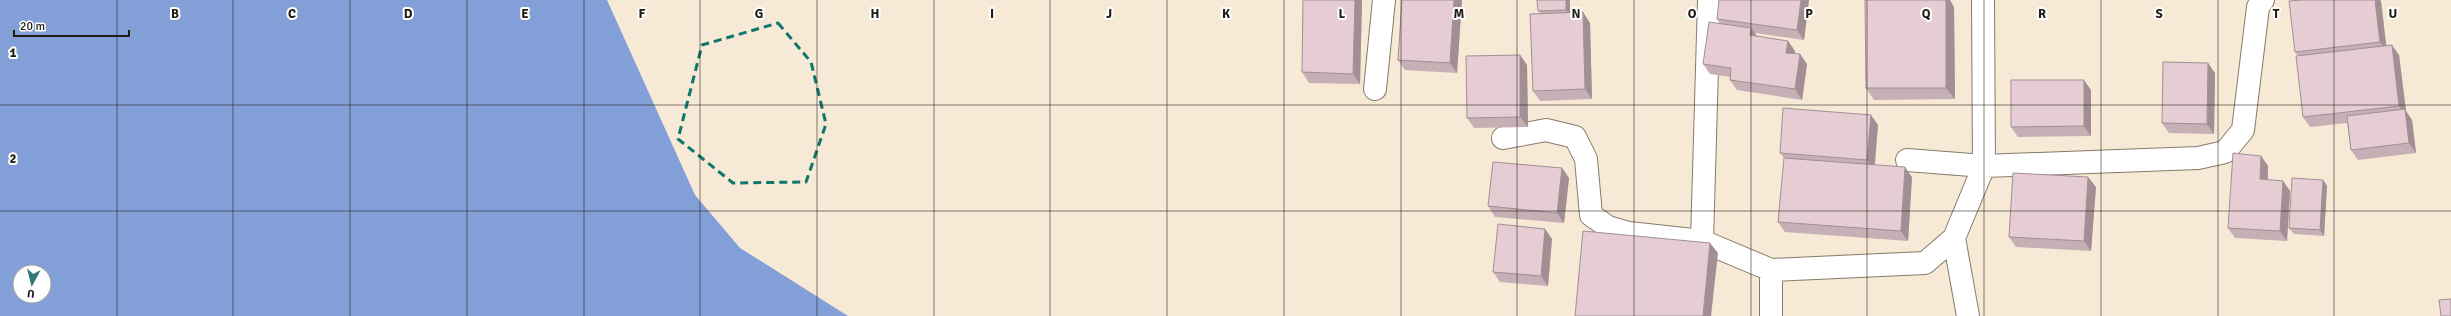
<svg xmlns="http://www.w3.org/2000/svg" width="2451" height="316" viewBox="0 0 2451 316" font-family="Signika,sans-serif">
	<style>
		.water { fill: #839fd8; fill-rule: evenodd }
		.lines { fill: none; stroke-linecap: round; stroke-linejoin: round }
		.minor-casing { stroke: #867b69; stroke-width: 24 }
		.minor { stroke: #fff; stroke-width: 22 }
		.wall { fill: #c6afb5 }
		.shaded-wall { fill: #a18f94 }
		.building { fill: #e6ccd3; stroke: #a18f94 }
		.marked { fill: none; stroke: #0f766e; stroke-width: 3; stroke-dasharray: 8 5; stroke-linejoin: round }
		.grid { fill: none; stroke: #201c14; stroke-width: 1; stroke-opacity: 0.55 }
		.grid-label { font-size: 13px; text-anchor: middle; font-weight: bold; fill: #201c14; stroke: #fff; stroke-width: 4; stroke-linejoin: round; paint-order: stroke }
	</style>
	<rect width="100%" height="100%" fill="#f6e9d5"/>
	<path class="water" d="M0 0H607L695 195 740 248 848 316H0ZM20 272H44V296H20Z"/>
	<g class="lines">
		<defs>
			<path id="minor" d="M1375 89 1384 0
				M1503 138 1546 130 1575 137 1586 159 1591 215 1608 227 1629 233 1702 241 1771 270
				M1907 160 1984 166 2198 158 2225 152 2243 130 2258 7 2263 0
				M1954 238 1968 316
				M1702 241 1709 0
				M1771 316V270L1925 263 1954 238 1984 166 1983 0"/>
		</defs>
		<use href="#minor" class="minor-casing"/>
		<use href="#minor" class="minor"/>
	</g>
	<path class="wall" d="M1303 0H1362L1360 84 1309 83 1302 72Z
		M1402 0H1462L1457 73 1405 70 1398 60Z
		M1570 0V13L1590 23 1592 99 1540 101 1533 91 1540 13 1538 11Z
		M1809 0 1804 40 1755 33 1757 36 1788 41 1795 51 1794 54 1807 64 1802 100 1737 90 1730 80V77L1710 74 1703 64 1720 24 1717 19Z
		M2381 1 2386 46 2399 55 2406 111 2412 120 2416 153 2358 160 2351 150 2347 123 2310 127 2303 117 2298 56 2295 52Z
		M1954 7 1955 99 1874 100 1866 88Z
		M1520 55 1527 65 1528 127 1474 128 1467 118Z
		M2215 73 2214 134 2169 133 2162 123Z
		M2091 90V136L2018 137 2011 127Z
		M1878 125 1875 165 1912 177 1908 241 1785 232 1778 222 1784 158 1780 153Z
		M2261 156 2268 166V180L2283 181 2290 191 2287 241 2235 238 2228 228Z
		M1562 168 1569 178 1564 223 1495 217 1488 206Z
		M2323 180 2327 186 2324 236 2294 234 2289 228Z
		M2096 187 2091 251 2016 247 2009 237Z
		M1545 229 1552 239 1548 286 1500 282 1493 272Z"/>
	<path class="shaded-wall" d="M1355 0H1362L1360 84 1353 74Z
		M1454 0H1462L1457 73 1450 63Z
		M1566 0H1570V17L1566 10Z
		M1801 0H1809L1804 40 1797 30Z
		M1946 0H1950L1954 7 1955 99 1946 88Z
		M2375 0H2380L2381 1 2387 52 2380 42Z
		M1583 12 1590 23 1592 99 1585 89Z
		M1751 28 1758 38 1750 35Z
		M1788 41 1795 51 1793 63 1786 53Z
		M2392 45 2399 55 2406 111 2412 120 2416 153 2409 143 2405 114 2399 106Z
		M1800 54 1807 64 1802 100 1795 89Z
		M1520 55 1527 65 1528 127 1520 117Z
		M2208 63 2215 73 2214 134 2207 124Z
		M2084 80 2091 90V136L2084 126Z
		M1871 115 1878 125 1874 170 1867 160Z
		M2261 156 2268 166 2267 189 2260 179Z
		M1905 167 1912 177 1908 241 1901 231Z
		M1562 168 1569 178 1564 223 1557 213Z
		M2088 177 2096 187 2091 251 2084 241Z
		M2323 180 2327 186 2324 236 2320 230Z
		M2283 181 2290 191 2287 241 2280 231Z
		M1545 229 1552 239 1548 286 1541 276Z
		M1710 243 1718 253 1711 316H1703Z"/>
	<path class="building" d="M1303 0H1355L1353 74 1302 72Z
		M1402 0H1454L1450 63 1398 60Z
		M1537 0H1566V10L1538 11Z
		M1719 0H1801L1797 30 1717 19Z
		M1865 0H1946V88H1866Z
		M2301 0H2375L2380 42 2295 52 2289 1Z
		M1583 12 1585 89 1533 91 1530 14Z
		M1709 22 1751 28 1750 35 1788 41 1786 53 1800 54 1795 89 1730 80 1731 68 1703 64Z
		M2392 45 2399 106 2303 117 2296 56Z
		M1520 55V117L1467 118 1466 56Z
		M2163 62 2208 63 2207 124 2162 123Z
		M2011 80H2084V126L2011 127Z
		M1783 108 1871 115 1867 160 1780 153Z
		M2405 109 2409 143 2351 150 2347 116Z
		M2233 153 2261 156 2260 179 2283 181 2280 231 2228 228Z
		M1784 158 1905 167 1901 231 1778 222Z
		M1493 162 1562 168 1557 213 1488 206Z
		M2013 173 2088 177 2084 241 2009 237Z
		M2292 178 2323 180 2320 230 2289 228Z
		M1498 224 1545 229 1541 276 1493 272Z
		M1583 231 1710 243 1703 316H1575Z
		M2451 299V316H2441L2439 300Z"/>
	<path class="marked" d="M778 23 811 62 826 124 806 182 733 183 678 139 702 45Z"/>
	<path class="grid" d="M117 0V316M233 0V316M350 0V316M467 0V316M584 0V316M700 0V316M817 0V316M934 0V316M1050 0V316M1167 0V316M1284 0V316M1401 0V316M1517 0V316M1634 0V316M1751 0V316M1867 0V316M1984 0V316M2101 0V316M2218 0V316M2334 0V316M0 105H2451M0 211H2451"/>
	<g class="grid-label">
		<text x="175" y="18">B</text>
		<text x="292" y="18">C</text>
		<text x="408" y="18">D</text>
		<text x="525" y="18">E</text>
		<text x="642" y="18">F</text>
		<text x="759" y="18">G</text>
		<text x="875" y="18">H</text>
		<text x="992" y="18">I</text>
		<text x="1109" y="18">J</text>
		<text x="1226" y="18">K</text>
		<text x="1342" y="18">L</text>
		<text x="1459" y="18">M</text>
		<text x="1576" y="18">N</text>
		<text x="1692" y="18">O</text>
		<text x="1809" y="18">P</text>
		<text x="1926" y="18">Q</text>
		<text x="2042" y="18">R</text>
		<text x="2159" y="18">S</text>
		<text x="2276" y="18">T</text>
		<text x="2393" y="18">U</text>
		<text x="13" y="57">1</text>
		<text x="13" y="163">2</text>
	</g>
	<g transform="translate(32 284) rotate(187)"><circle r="19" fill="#ffffff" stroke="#a6a4a1"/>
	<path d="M0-3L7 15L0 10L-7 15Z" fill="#30797b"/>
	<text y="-6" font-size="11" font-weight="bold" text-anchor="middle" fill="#201c14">U</text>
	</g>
	<path d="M14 30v6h115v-6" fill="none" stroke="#201c14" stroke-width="2"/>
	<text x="20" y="30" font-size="12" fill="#201c14" stroke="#ffffff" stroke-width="3" paint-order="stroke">20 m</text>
</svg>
